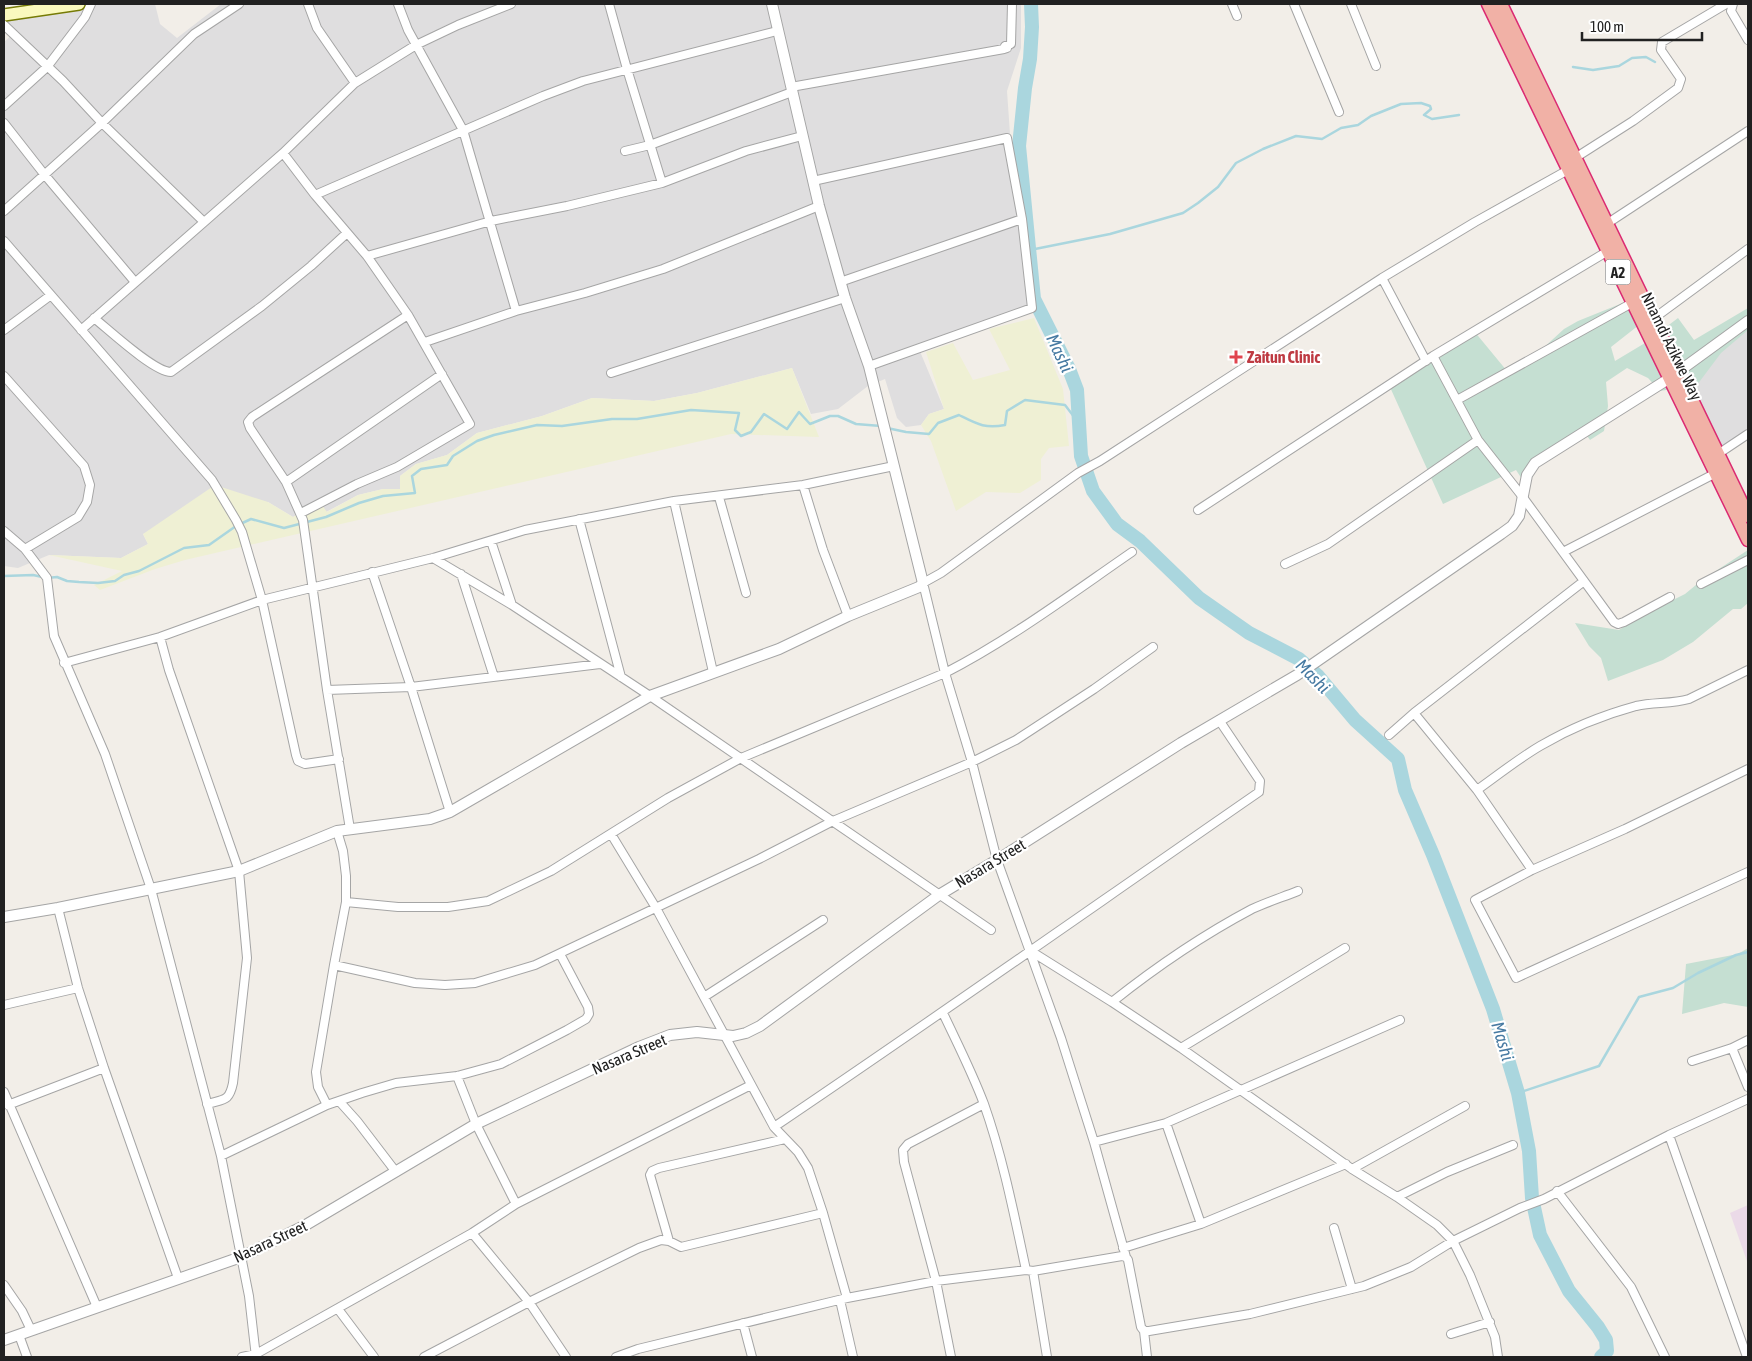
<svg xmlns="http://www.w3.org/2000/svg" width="1752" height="1361" viewBox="0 0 1752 1361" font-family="'Asap Condensed',sans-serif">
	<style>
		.residential { fill: #dfdedf }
		.industrial { fill: #ebdae8 }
		.farmland { fill: #eff0d4 }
		.wetland { fill: #c5dfd2 }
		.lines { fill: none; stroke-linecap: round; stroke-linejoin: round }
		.stream { stroke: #aad6de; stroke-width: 2.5 }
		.river { stroke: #aad6de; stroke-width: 14 }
		.minor-casing { stroke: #a5a5a5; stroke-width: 10 }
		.tertiary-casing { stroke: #a5a5a5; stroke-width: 12 }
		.secondary-casing { stroke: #767b06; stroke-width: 14 }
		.trunk-casing { stroke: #db2a72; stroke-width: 15 }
		.minor { stroke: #fff; stroke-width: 8 }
		.tertiary { stroke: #fff; stroke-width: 10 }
		.secondary { stroke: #faf9be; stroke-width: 11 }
		.trunk { stroke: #f1b1a6; stroke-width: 12 }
		.health-dot { fill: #e0444e; stroke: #fff; stroke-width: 2 }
		.labels { text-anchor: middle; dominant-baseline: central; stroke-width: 4.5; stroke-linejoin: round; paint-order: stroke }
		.shield { fill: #fff; stroke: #646464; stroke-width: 1 }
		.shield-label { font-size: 15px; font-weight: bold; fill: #212121 }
		.street-label { font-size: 16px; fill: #212121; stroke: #fff }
		.health-label { font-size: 16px; font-weight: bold; fill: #be3a42; stroke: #fff; text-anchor: start }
		.water-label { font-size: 18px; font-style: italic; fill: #477aa2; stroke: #fff }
	</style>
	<rect width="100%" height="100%" fill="#f2eee8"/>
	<path class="residential" d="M96 4H155L160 24 177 38 221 4H1021V48L1007 91 1010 134 1021 198 1036 308 919 349 944 409 929 414 921 425 906 427 897 418 885 379 868 386 838 409 811 414 792 368 697 393 654 401 592 398 542 416 477 433 447 455 416 464 400 476 401 489H383L358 495 326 512 319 501 293 517 268 502 143 534 148 544 121 558 49 555 18 568 4 566V42L14 33 4 19Z
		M1748 325V431L1722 447 1684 370Z"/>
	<path class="industrial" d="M1748 1205V1264L1730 1213Z"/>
	<path class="farmland" d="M1034 318 1063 389 1069 446 1049 448 1041 459V480L1020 493 986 492 956 511 931 441 921 425 929 414 944 409 926 352 953 343 973 380 1010 370 989 329Z
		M792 368 819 437 731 434 185 560 155 569 100 590 94 585 122 571 49 555 121 558 148 544 143 534 215 485 268 502 293 517 319 501 327 512 358 495 383 489H400V476L416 464 447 455 477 433 542 416 592 398 654 401 697 393Z"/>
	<path class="wetland" d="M1645 294 1658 310 1611 347 1615 361 1645 343 1678 318 1694 340 1748 308V330L1721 353 1697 385 1660 391 1648 378 1627 368 1606 382 1608 406 1604 431 1590 440 1585 433 1522 479 1516 470 1443 504 1389 385 1474 331 1507 371 1528 362 1564 329 1578 321Z
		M1748 550V603L1741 609H1733L1693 642 1663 660 1608 681 1601 658 1589 646 1575 623 1619 630 1637 618 1685 594 1702 580Z
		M1748 948V1007L1724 1003 1682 1014 1686 964 1738 954Z"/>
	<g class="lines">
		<path class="stream" d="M1573 67 1593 70 1619 66 1632 58 1646 57 1655 62
			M1030 250 1110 234 1183 213 1198 203 1218 187 1236 163 1263 149 1296 136 1322 139 1341 128 1358 125 1371 116 1401 104 1421 103 1430 106 1431 109 1424 115 1432 119 1459 115
			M887 428 906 432 929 434 938 423 959 415C977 424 985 429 1005 425L1007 411 1025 400 1065 405 1078 422
			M4 576 33 575 47 578 57 577 67 581 79 582 98 583 115 581 124 575 139 571 184 548 209 545 236 526 251 519 284 528 326 517 359 503 383 496 415 493 412 476 421 469 447 465 453 456 477 441 494 435 537 425 562 426 612 419H637L691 410 739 413 735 430 741 436 751 432 764 414 787 429 799 412 810 424 830 416H838L856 424 881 426
			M1518 1093 1599 1066 1639 997 1673 988 1698 973 1736 955 1748 952"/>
		<path class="river" d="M1031 4 1032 27 1030 59 1025 88 1019 146 1034 299 1069 369 1077 390 1081 456 1093 491 1117 524 1140 541 1199 598 1249 633 1299 659 1318 676 1355 720 1398 759 1405 790 1433 855 1493 1009 1518 1093 1529 1151 1532 1198 1540 1235 1569 1291 1598 1327 1606 1340 1607 1351 1601 1357"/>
		<defs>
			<path id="minor" d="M308 4 317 28 355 83
				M398 4 408 30 463 130 516 311
				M609 4 627 69 662 183
				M1232 4 1237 16
				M1294 4 1339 112
				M1351 4 1376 66
				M1733 4 1731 11 1748 40
				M4 25 63 81 102 123 204 222
				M791 87 1004 49 1007 48 1005 46 1011 44 1012 4
				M4 106 47 67 85 17 91 4
				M4 123 44 174 135 282
				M625 151 650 145 792 92
				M283 153 315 195 367 256 408 315 470 424 397 467 357 484 301 513
				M1575 158 1633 121 1678 88 1681 79 1661 50 1662 42 1726 4
				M813 181 1007 138 1022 219 1032 308 869 366
				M315 195 543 96 583 81 777 31
				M4 211 102 123 194 34 239 4
				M1608 223 1748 131
				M4 241 212 480 236 520 242 532 262 600 296 755 298 761 305 764 339 759
				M367 256 491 221 567 206 662 183 746 151 802 136
				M1382 278 1426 361
				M840 282 1022 219
				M94 318C109 330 154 372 171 372L262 306 311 266 347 233
				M1653 319 1748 249
				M4 330 51 295
				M81 330 283 153 355 83 416 45 458 25 511 4
				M425 342 516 311 585 293 663 269 819 206
				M1433 356 1478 440 1522 496 1614 622 1618 624 1624 622 1670 597
				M611 373 845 298
				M4 376 84 466 90 485 87 502 78 517 25 549
				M1457 400 1632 303
				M1718 454 1748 434
				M286 482 442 374
				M803 485 823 550 848 616
				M719 497 746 593
				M674 501 713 672
				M1198 510 1433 356 1608 251
				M579 519 621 677
				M4 531 25 549 47 578 54 636 105 754 151 889 221 1156 249 1296 256 1357
				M491 541 512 605
				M1563 552 1716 473
				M433 558 512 605 650 696 991 930
				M1285 564 1328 544 1478 440
				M372 572 411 687 450 812
				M461 574 494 677
				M1701 584 1748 560
				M160 637 169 670 239 871 247 958 233 1083C229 1102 224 1099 207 1104
				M64 663 160 637 262 600 433 558 525 530 674 501 803 485 894 466
				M327 690 411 687 600 664
				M1389 735 1414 713
				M1748 769 1625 829 1532 870 1475 900 1516 978 1748 872
				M1477 790C1498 775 1518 759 1540 746 1569 729 1603 715 1636 706 1654 702 1672 704 1689 699L1748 670
				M350 829 327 690 303 520 286 482 250 428 248 422 252 417 408 315
				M611 834 656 908 774 1127 798 1152 808 1168 823 1213 847 1298
				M1532 870 1477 790 1414 713 1584 581
				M346 902 398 907H448L488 901 551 871 668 798 741 758 945 673C1011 639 1071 594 1132 552
				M58 908 78 988 104 1068 178 1278
				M1029 950 1112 1002 1181 1048 1352 1169 1397 1197 1437 1225 1453 1241 1470 1275 1495 1337 1498 1357
				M334 965 415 983 445 985 475 983 535 965 759 859 833 821 972 762 1016 740 1094 689 1153 647
				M704 997 823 920
				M1112 1002C1156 967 1203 935 1252 909 1267 902 1283 897 1298 891
				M4 1005 78 988
				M943 1013C957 1043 972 1072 984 1104 1003 1158 1014 1214 1026 1270
				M1181 1048 1345 948
				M1732 1048 1748 1087
				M1692 1061 1732 1048 1748 1040
				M457 1076 476 1124 516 1204
				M4 1092 97 1307
				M339 1101 357 1121 396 1172
				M8 1105 104 1068
				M327 1105 318 1087 316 1072 334 965 346 902V876L343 851 337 831
				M1166 1123 1201 1224
				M774 1127C937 1017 1097 904 1259 792L1260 781 1219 720
				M1669 1135 1747 1357
				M1094 1142 1166 1123 1400 1020
				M221 1156 327 1105 362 1093 396 1083 457 1076 501 1064 567 1030 586 1019 589 1014 588 1007 560 954
				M1352 1169 1465 1106
				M1557 1191 1631 1287 1665 1357
				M1397 1197 1447 1172 1513 1145
				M1334 1228 1352 1289
				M472 1233 529 1302 566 1357
				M669 1241 650 1175 652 1171 659 1168 785 1139
				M1123 1248 1201 1224 1346 1164
				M1126 1257 1094 1142 1061 1038 997 860 972 762 945 673 923 583 941 573 1078 473 1100 461 1382 278 1475 222 1568 170
				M1033 1271 1047 1357
				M4 1285 22 1311 31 1330
				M840 1300 853 1357
				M338 1309 374 1357
				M743 1323 752 1357
				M1144 1331 1147 1357
				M1451 1334 1490 1322
				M19 1335 27 1357
				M242 1357 256 1354 472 1233 516 1204 751 1085
				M424 1357 529 1302 639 1248 661 1240 669 1241 681 1247 823 1213
				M616 1357 638 1349 847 1298 936 1281 1026 1270 1033 1271 1122 1256 1126 1257 1128 1260 1141 1327 1144 1331H1149L1250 1314 1364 1286 1411 1267 1453 1241 1520 1208 1544 1199 1669 1135 1748 1099
				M951 1357 936 1281 904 1162 903 1150 908 1144 984 1104"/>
			<path id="tertiary" d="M1678 372 1748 321
				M4 917 58 908 239 871 337 831 430 819 450 812 650 696 779 649 848 616 919 587 923 583 869 366 845 298 819 206 772 4
				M4 1340 241 1257 304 1226 476 1124 639 1047 670 1035 697 1032 733 1036 746 1033 760 1026 939 895 997 860 1181 743 1297 675 1501 534 1512 526 1519 516 1527 475 1535 463 1670 378"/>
			<path id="secondary" d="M4 15 79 4"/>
			<path id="trunk" d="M1488 4 1748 540
				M1501 4 1748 516"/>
		</defs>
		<use href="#minor" class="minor-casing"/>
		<use href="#tertiary" class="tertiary-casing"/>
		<use href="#secondary" class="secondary-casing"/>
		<use href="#trunk" class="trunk-casing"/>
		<use href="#minor" class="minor"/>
		<use href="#tertiary" class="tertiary"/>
		<use href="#secondary" class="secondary"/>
		<use href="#trunk" class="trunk"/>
	</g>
	<path class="health-dot" d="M1233.5 349.5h5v5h5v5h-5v5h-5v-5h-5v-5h5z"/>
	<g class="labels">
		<rect class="shield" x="1605.5" y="259.5" width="25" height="25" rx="4"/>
		<g class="shield-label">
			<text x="1618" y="272">A2</text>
		</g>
		<g class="street-label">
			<text transform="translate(1672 346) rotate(64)">Nnamdi Azikwe Way</text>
			<text transform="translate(990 863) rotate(-31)">Nasara Street</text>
			<text transform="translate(629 1054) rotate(-23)">Nasara Street</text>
			<text transform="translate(270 1241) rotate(-25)">Nasara Street</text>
		</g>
		<g class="health-label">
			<text x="1247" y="357">Zaitun Clinic</text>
		</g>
		<g class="water-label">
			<text transform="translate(1060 353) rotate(65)">Mashi</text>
			<text transform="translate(1313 676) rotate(45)">Mashi</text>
			<text transform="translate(1503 1041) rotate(73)">Mashi</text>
		</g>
	</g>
	<rect width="1752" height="1361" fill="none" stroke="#212121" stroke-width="10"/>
	<path d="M1582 32v8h120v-8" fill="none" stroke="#212121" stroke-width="2.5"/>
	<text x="1590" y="32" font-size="15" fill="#212121" stroke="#ffffff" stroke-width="4" paint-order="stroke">100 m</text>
</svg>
